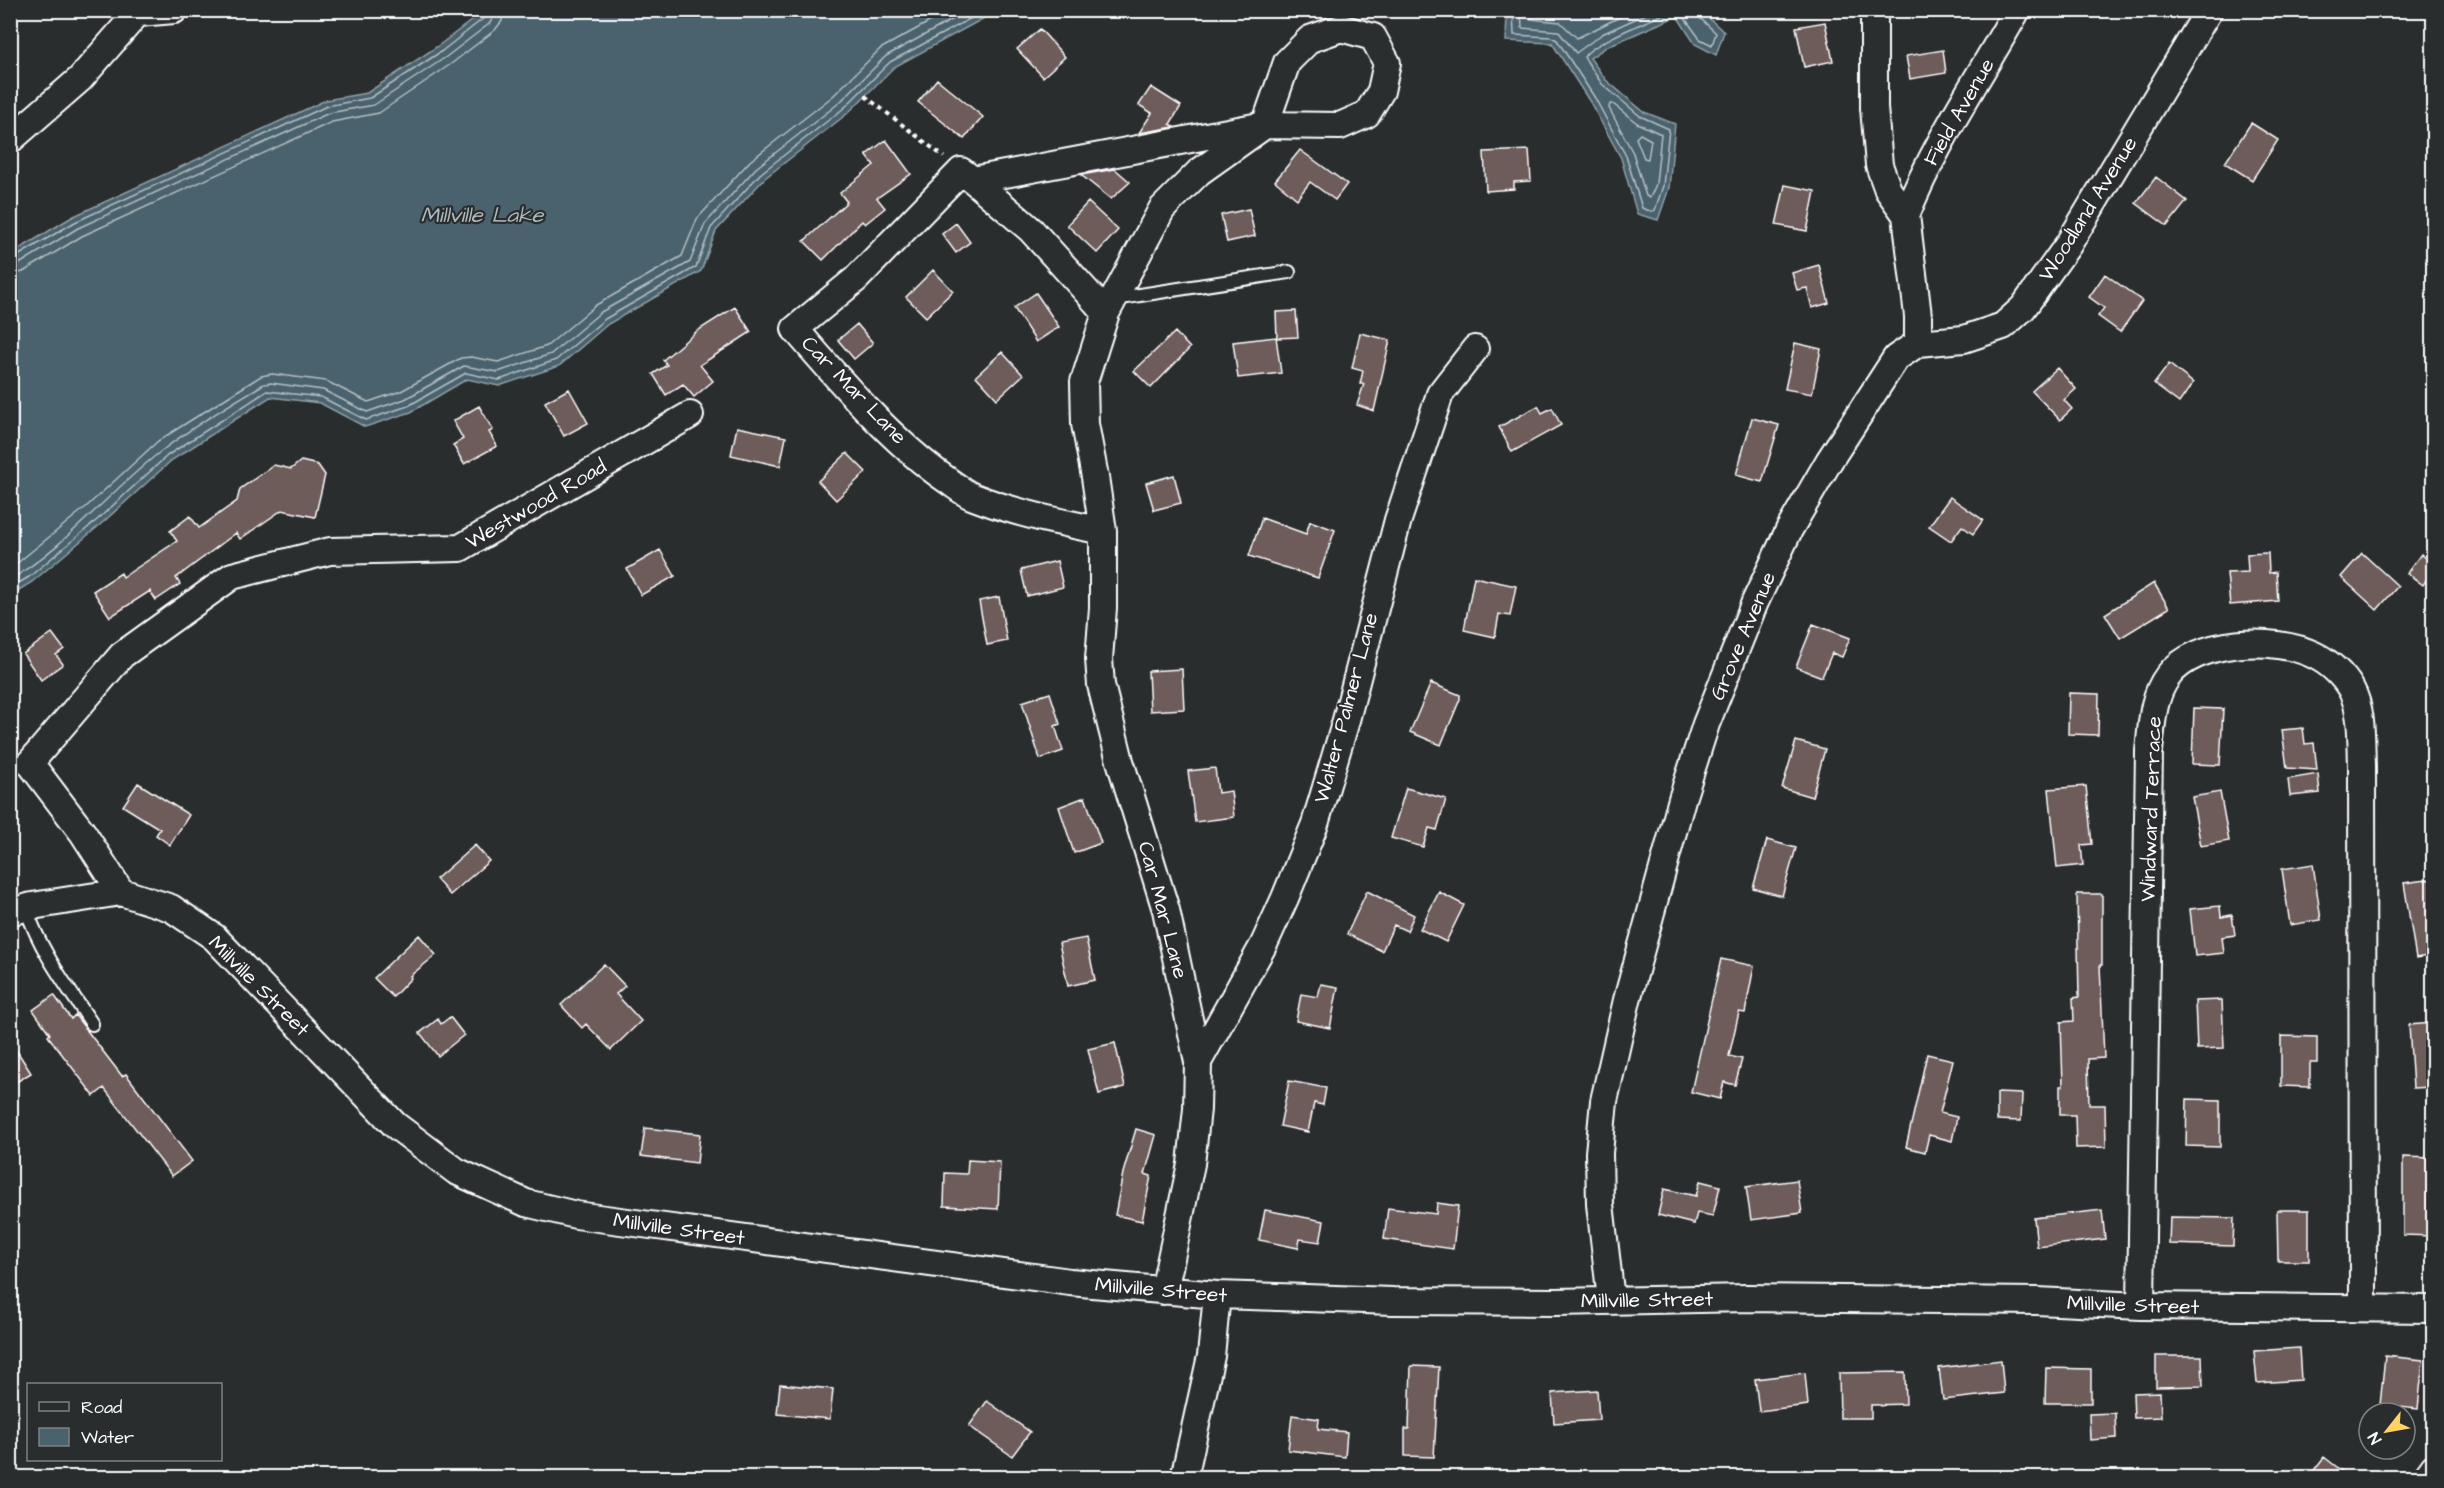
<svg xmlns="http://www.w3.org/2000/svg" width="2444" height="1488" viewBox="0 0 2444 1488" font-family="'Architects Daughter',sans-serif">
	<style>
		.water { fill: #49626d; stroke: #92a1a7; stroke-width: 1.5 }
		.lines { fill: none; stroke-linecap: round; stroke-linejoin: round }
		.shore { stroke: #b6c0c5; stroke-width: 1.5 }
		.building { fill: #6e5b5a; stroke: #fff; stroke-width: 1.5 }
		.service-casing { stroke: #fff; stroke-width: 16 }
		.minor-casing { stroke: #fff; stroke-width: 30 }
		.path { stroke: #fff; stroke-width: 4; stroke-dasharray: 4.5 4.5; stroke-linecap: butt }
		.service { stroke: #2a2d2e; stroke-width: 12 }
		.minor { stroke: #2a2d2e; stroke-width: 26 }
		.labels { text-anchor: middle; dominant-baseline: central; stroke-width: 4.5; stroke-linejoin: round; paint-order: stroke }
		.street-label { font-size: 21px; fill: #fff; stroke: #2a2d2e }
		.water-label { font-size: 22px; font-style: italic; fill: #adb8bd; stroke: #2a2d2e }
	</style>
	<rect width="100%" height="100%" fill="#2a2d2e"/>
	<filter id="ink" filterUnits="userSpaceOnUse"><feTurbulence type="fractalNoise" baseFrequency=".0167" numOctaves="2"/><feDisplacementMap in="SourceGraphic" scale="12" xChannelSelector="R" yChannelSelector="G"/><feConvolveMatrix kernelMatrix="1 2 1 2 8 2 1 2 1" color-interpolation-filters="sRGB"/></filter>
	<g filter="url(#ink)">
		<path class="water" d="M484 11H997L894 67 848 113 765 178 716 231 701 271 608 324 559 366 499 386 467 379 411 412 365 427 320 403 270 397 172 460 101 524 32 582 11 595V254L72 217 326 100 367 93 438 46Z
			M1507 11H1701L1724 32 1716 55 1695 44 1677 16 1608 46 1590 58 1606 80 1644 112 1675 124 1669 188 1658 220 1637 214 1621 158 1590 102 1552 43 1506 41Z"/>
		<g class="lines">
			<path class="shore" d="M1513 10 1514 35 1551 37 1557 40 1595 98 1626 156 1642 208 1652 212 1655 210 1663 186 1669 129 1640 116 1602 84 1584 57C1591 43 1656 18 1673 10
				M1521 10 1522 28 1558 31 1576 53 1602 34 1655 10
				M1530 10 1531 19 1560 22 1577 38 1634 10
				M1679 10 1700 39 1712 45 1716 33 1699 17 1698 10
				M1610 104H1613L1637 123 1661 134 1656 184 1650 198 1646 196 1633 153 1609 108Z
				M1640 134 1651 140 1648 159 1644 158 1636 138Z
				M10 258 16 257 75 222 327 106 370 98 442 51 484 18 487 10
				M10 266 19 264 78 228 329 113 374 105 446 57 489 24 494 17V10
				M10 275 23 272 82 236 332 122 379 113 451 64 495 30 502 21 503 10
				M10 569 86 507 158 441 261 376 272 374 326 381 368 402 401 391 461 358 471 357 498 362 547 346 596 305 682 256 697 219 750 161 833 96 880 49 951 10
				M10 580C68 545 111 489 164 449 195 425 230 404 264 384L271 383 323 390 367 412 405 399 464 366 498 372 551 354 601 312 690 262 705 224 756 168 839 103 886 56 970 10
				M10 588 29 577 97 520 168 455 267 391 321 397 366 420 408 406 466 373 499 380 556 360 605 319 696 267 711 228 760 174 844 108 890 62 986 10"/>
		</g>
		<path class="building" d="M1825 22 1833 61 1804 67 1796 27Z
			M1040 29 1065 57 1043 77 1017 49Z
			M1943 50 1946 73 1910 79 1906 56Z
			M937 79 983 117 964 139 918 102Z
			M1151 87 1181 106 1170 124 1174 127 1139 133 1152 113 1139 105Z
			M2251 123 2278 140 2252 180 2225 163Z
			M886 140 911 174 877 198 885 208 865 224 862 221 823 260 804 241 847 202 840 193 874 165 866 155Z
			M1300 150 1347 184 1335 200 1310 182 1297 199 1275 181Z
			M1529 150 1531 181 1514 182V189L1486 191 1484 152Z
			M1115 169 1130 182 1111 199 1081 175Z
			M2156 177 2187 201 2167 226 2136 203Z
			M1785 185 1815 191 1807 231 1776 225Z
			M1088 202 1118 230 1097 253 1067 225Z
			M1249 209 1255 236 1227 242 1221 215Z
			M956 223 970 242 956 253 942 234Z
			M1819 265 1829 303 1812 308 1807 288 1797 290 1792 273Z
			M933 270 953 291 926 317 906 297Z
			M2105 274 2142 301 2120 332 2098 316 2104 308 2089 297Z
			M1036 293 1059 327 1036 342 1014 308Z
			M735 307 751 332 700 365 713 381 694 397 683 384 666 395 653 374 667 365 663 360 697 331Z
			M1296 311 1298 337 1277 338 1276 312Z
			M857 324 873 343 854 359 838 340Z
			M1175 332 1190 348 1151 388 1134 371Z
			M1360 333 1390 340 1374 411 1357 405 1364 384H1360L1363 371 1352 368Z
			M1276 337 1281 373 1238 378 1233 342Z
			M1795 343 1821 349 1812 394 1785 389Z
			M1002 352 1023 375 997 399 976 376Z
			M2169 364 2193 383 2179 403 2154 384Z
			M2057 368 2076 389 2064 400 2072 409 2060 420 2032 391Z
			M569 389 588 423 564 436 545 402Z
			M479 406 493 430 489 432 497 446 464 464 453 445 463 439 453 421Z
			M1538 406 1542 413 1552 408 1561 425 1512 452 1499 427Z
			M1752 418 1779 425 1762 482 1736 475Z
			M737 427 786 437 780 466 731 455Z
			M847 453 866 472 836 500 818 481Z
			M301 461 318 465 325 475 315 517 282 510 240 539 236 533 176 578 180 584 156 600 150 591 110 617 93 591 121 573 123 577 177 541 170 531 190 516 199 528 237 501 240 489 274 465 291 469Z
			M1174 475 1181 503 1154 510 1146 483Z
			M1950 497 1983 520 1973 534 1962 526 1951 541 1929 526Z
			M1262 518 1306 534 1310 521 1335 530 1318 578 1249 556Z
			M660 550 675 576 641 595 627 569Z
			M2268 553 2269 573 2276 572 2278 601 2230 605 2227 573 2248 572 2247 554Z
			M2362 553 2398 586 2377 610 2341 577Z
			M2421 554 2433 564V570L2423 585 2407 573Z
			M1057 561 1063 587 1027 596 1021 570Z
			M1474 577 1516 586 1510 616 1499 614 1495 637 1464 630Z
			M2154 583 2169 608 2120 638 2105 614Z
			M999 597 1007 641 987 645 979 601Z
			M1813 624 1850 638 1842 657 1832 653 1822 677 1796 667Z
			M52 633 64 649 56 655 63 664 41 680 23 654Z
			M1182 669 1184 709 1150 711 1148 671Z
			M1431 683 1460 695V699L1441 745 1410 732Z
			M1050 693 1060 724 1055 726 1063 751 1040 759 1022 702Z
			M2069 693 2099 694 2098 735 2068 734Z
			M2194 708 2223 709 2220 765 2192 764Z
			M2303 728 2305 744 2314 743 2317 770 2287 768 2282 730Z
			M1796 741 1825 749 1812 797 1782 788Z
			M1215 768 1218 793 1231 791 1234 817 1195 822 1188 771Z
			M2318 774 2320 793 2290 796 2288 779Z
			M138 783 189 815 170 845 156 835 160 829 123 806Z
			M2086 786 2092 844 2081 845 2083 865 2057 868 2049 789Z
			M1406 788 1446 799 1437 830 1429 828 1423 847 1391 838Z
			M2220 792 2229 841 2201 846 2192 797Z
			M1085 797 1101 843 1074 853 1059 807Z
			M1767 840 1796 848 1782 896 1753 888Z
			M475 845 489 861 450 895 436 879Z
			M2313 864 2321 920 2290 925 2282 869Z
			M2433 879V955L2416 958 2404 883Z
			M1367 891 1414 915 1407 931 1394 925 1382 951 1347 934Z
			M1439 892 1464 905 1446 942 1420 929Z
			M2077 894H2102V965H2100L2104 1058 2088 1059 2089 1105H2105L2106 1147 2076 1148 2075 1115H2060V1086H2063L2061 1022 2074 1021 2073 998 2079 997Z
			M2220 906 2221 917 2232 915 2235 935 2222 937 2224 953 2195 956 2190 909Z
			M419 935 436 955 410 976 411 978 393 997 374 978Z
			M1086 938 1095 980 1068 986 1059 943Z
			M1721 959 1754 966 1745 1013 1739 1012 1729 1056 1742 1059 1735 1085 1724 1082 1720 1099 1691 1092Z
			M604 964 625 986 616 994 641 1021 611 1050 586 1024 582 1028 561 1005Z
			M1321 984 1338 987 1330 1028 1296 1021 1301 994 1318 997Z
			M54 995 71 1019 75 1015 122 1076 126 1074 192 1161 172 1176 104 1088 94 1096 48 1036 50 1034 33 1010Z
			M2222 1000 2224 1048 2197 1049 2195 1001Z
			M450 1017 464 1035 438 1056 420 1033 438 1019 441 1024Z
			M2433 1023V1087L2413 1088 2409 1025Z
			M2281 1036 2317 1037V1063H2310V1087L2281 1086Z
			M10 1040 31 1073 10 1086Z
			M1115 1043 1125 1087 1099 1094 1088 1049Z
			M1927 1054 1953 1060 1940 1113 1957 1117 1952 1141 1929 1135 1925 1152 1906 1147Z
			M1289 1081 1326 1088 1323 1105 1314 1103 1308 1132 1280 1126Z
			M1997 1093 2022 1094 2021 1121 1997 1120Z
			M2187 1099 2220 1100V1147L2186 1146Z
			M645 1128 700 1134 697 1163 641 1156Z
			M1136 1129 1156 1135 1145 1174 1151 1176 1142 1221 1115 1215 1123 1173Z
			M2403 1157 2433 1158V1236L2403 1235Z
			M968 1160 1000 1162 998 1209 944 1206 945 1173 967 1174Z
			M1797 1180 1802 1213 1751 1220 1746 1187Z
			M1700 1181 1720 1186 1713 1216 1697 1213 1694 1224 1658 1215 1664 1189 1696 1196Z
			M1437 1203 1458 1206 1453 1249 1384 1239 1388 1208 1436 1214Z
			M1265 1210 1324 1221 1320 1242 1300 1239 1298 1248 1259 1240Z
			M2102 1210 2105 1239 2037 1247 2034 1218Z
			M2277 1210H2309V1261H2278Z
			M2170 1217 2234 1218 2233 1246 2169 1244Z
			M2299 1348 2301 1380 2257 1383 2254 1351Z
			M2156 1356H2202L2203 1386 2156 1387Z
			M2385 1356 2423 1360 2418 1409 2380 1405Z
			M2001 1360 2004 1393 1943 1400 1939 1368Z
			M1411 1366 1439 1367 1434 1457 1405 1456V1429H1409Z
			M2046 1368 2091 1369V1403H2045Z
			M1905 1372 1906 1404 1871 1405V1418H1840L1839 1373Z
			M1805 1373 1808 1405 1759 1411 1755 1379Z
			M780 1384 833 1389 830 1419 777 1414Z
			M1597 1390 1599 1420 1554 1423 1552 1393Z
			M2160 1392 2161 1417 2134 1418 2133 1393Z
			M987 1401 1030 1432 1012 1456 969 1426Z
			M2115 1413 2116 1438 2090 1440 2089 1414Z
			M1292 1415 1319 1419 1318 1429 1347 1432 1345 1457 1288 1450Z
			M2324 1457 2351 1478H2308Z"/>
		<g class="lines">
			<defs>
				<path id="service" d="M1114 299 1289 272
					M26 908C40 951 67 986 92 1024"/>
				<path id="minor" d="M1874 10V108L1879 165 1888 190 1906 215 1918 316V343
					M139 13 174 10
					M10 140 80 79 140 10
					M973 180 1031 230 1106 313
					M1906 215C1935 143 1979 78 2017 10
					M1103 531C1059 522 1015 513 974 497 965 494 956 486 947 480 893 443 838 379 795 329L856 279 961 171 973 180 1265 125 1340 126 1367 114 1381 91 1387 63 1373 37 1341 28 1310 39 1287 62 1265 125 1199 172 1162 209 1106 313 1084 382 1085 424 1095 477 1103 531V608L1099 659 1101 685 1120 761 1166 910 1198 1062 1197 1109 1191 1164 1164 1291
					M121 892 83 833 30 763 122 655 232 576 330 551 460 548 690 415
					M10 912 32 906 121 892 171 908 214 937 395 1125 456 1171 526 1203 576 1215 1070 1282 1217 1295 1393 1301 1556 1302 1747 1298 2037 1301 2141 1306 2434 1309
					M1198 1062 1264 944 1285 898 1315 824 1345 724 1398 520 1440 394 1475 349
					M1611 1300 1600 1204 1599 1153 1604 1101 1627 1000 1682 799 1706 724 1755 602 1789 530 1829 461 1896 358 1918 343 1964 339 2003 326 2023 308 2068 245 2209 10
					M2141 1306 2149 751C2152 725 2152 697 2168 676 2196 639 2275 636 2314 655 2329 662 2343 675 2351 689 2363 711 2361 741 2362 766L2363 1308
					M1184 1478 1211 1356 1217 1295
					M2426 1478 2434 1467"/>
			</defs>
			<use href="#service" class="service-casing"/>
			<use href="#minor" class="minor-casing"/>
			<path class="path" d="M865 96 944 157"/>
			<use href="#service" class="service"/>
			<use href="#minor" class="minor"/>
		</g>
	</g>
	<g class="labels">
		<g class="street-label">
			<text transform="translate(1959 112) rotate(-60)">Field Avenue</text>
			<text transform="translate(2088 209) rotate(-58)">Woodland Avenue</text>
			<text transform="translate(854 390) rotate(46)">Car Mar Lane</text>
			<text transform="translate(536 504) rotate(-30)">Westwood Road</text>
			<text transform="translate(1743 636) rotate(-67)">Grove Avenue</text>
			<text transform="translate(1346 708) rotate(-75)">Walter Palmer Lane</text>
			<text transform="translate(2151 809) rotate(-88)">Windward Terrace</text>
			<text transform="translate(1163 910) rotate(75)">Car Mar Lane</text>
			<text transform="translate(259 986) rotate(45)">Millville Street</text>
			<text transform="translate(679 1229) rotate(8)">Millville Street</text>
			<text transform="translate(1161 1290) rotate(5)">Millville Street</text>
			<text transform="translate(1647 1300) rotate(-1)">Millville Street</text>
			<text transform="translate(2133 1305) rotate(2)">Millville Street</text>
		</g>
		<g class="water-label">
			<text x="482" y="215">Millville Lake</text>
		</g>
	</g>
	<rect width="2444" height="1488" fill="none" stroke="#2a2d2e" stroke-width="36"/>
	<rect x="18" y="18" width="2408" height="1452" fill="none" stroke="#fff" stroke-width="2" filter="url(#ink)"/>
	<rect x="27" y="1383" width="195" height="78" fill="#2a2d2e" stroke="#7f8182" stroke-width="1.5"/>
	<rect x="39" y="1402" width="30" height="9" fill="#2a2d2e" stroke="#7f8182" stroke-width="1.5"/>
	<text x="81" y="1413" font-size="18" fill="#ffffff">Road</text>
	<rect x="39" y="1428" width="30" height="18" fill="#49626d" stroke="#7f8182" stroke-width="1.5"/>
	<text x="81" y="1443" font-size="18" fill="#ffffff">Water</text>
	<g transform="translate(2387 1431) rotate(239)"><circle r="28" fill="#2a2d2e" stroke="#7f8182" stroke-width="1.5"/>
	<path d="M0-4.5L10 22L0 15L-10 22Z" fill="#ffd166"/>
	<text y="-9" font-size="16" font-weight="bold" text-anchor="middle" fill="#ffffff">N</text>
	</g>
</svg>
